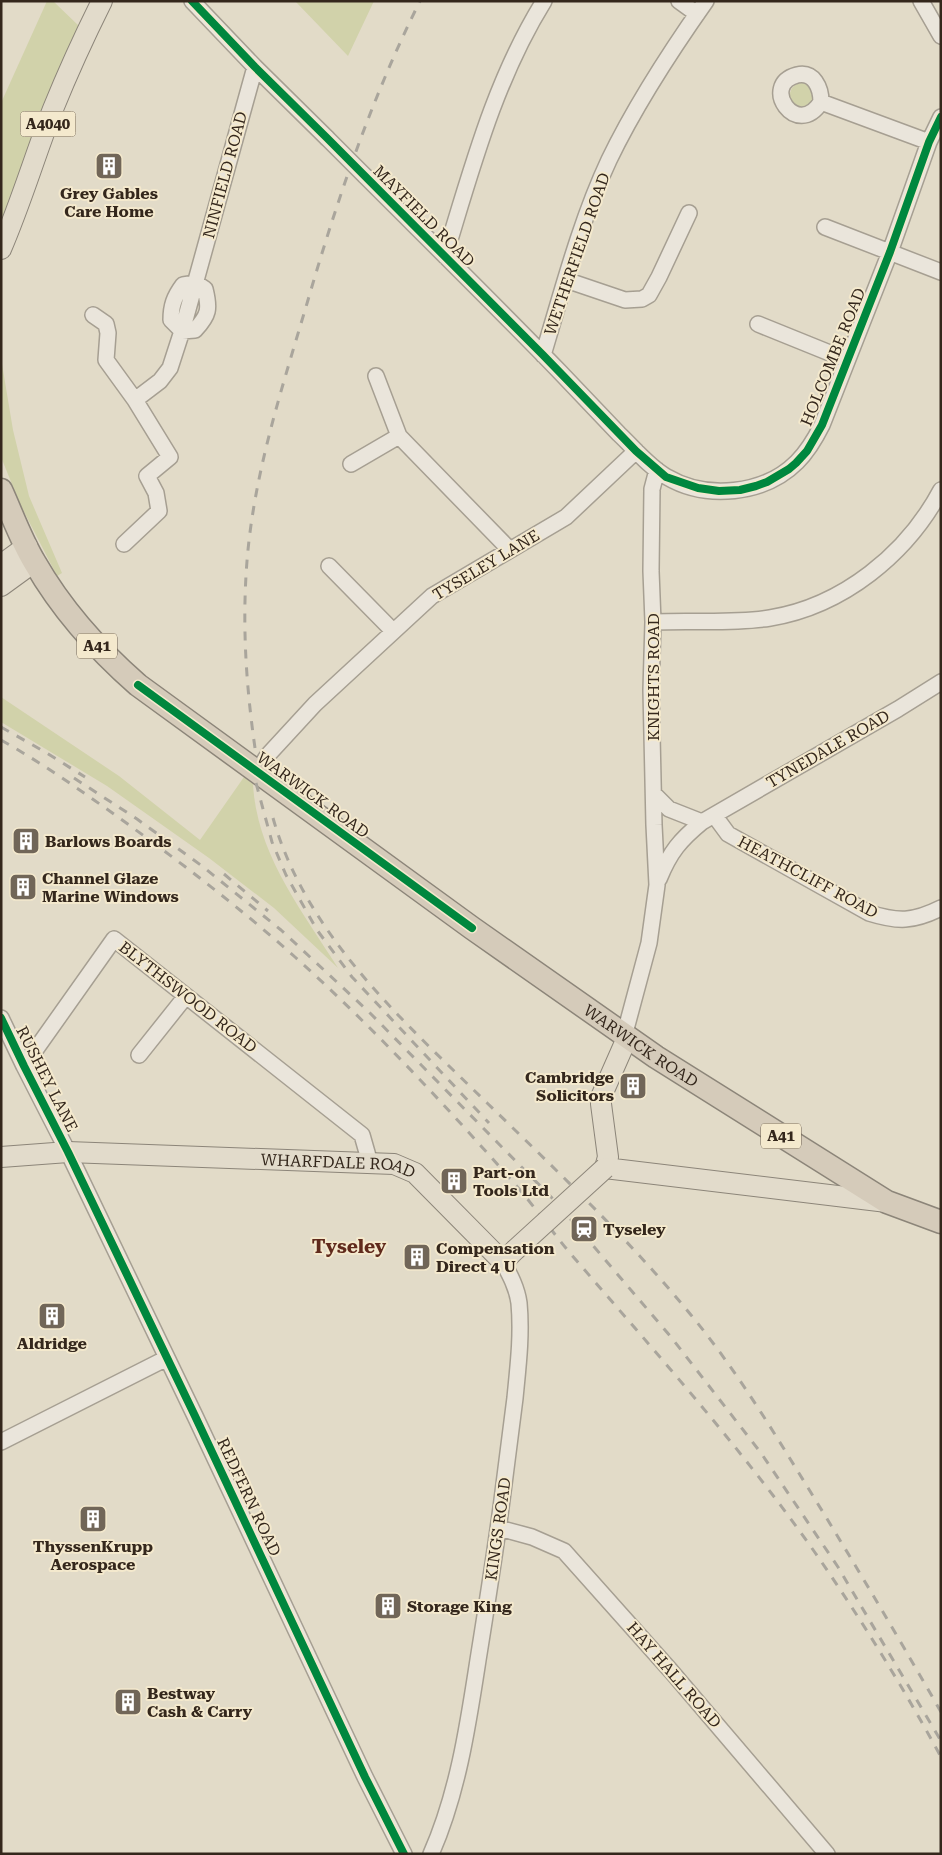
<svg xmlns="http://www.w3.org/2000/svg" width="942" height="1855" viewBox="0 0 942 1855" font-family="'Roboto Serif',serif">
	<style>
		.green { fill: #d1d2aa }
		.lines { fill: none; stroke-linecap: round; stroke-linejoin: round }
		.minor-casing { stroke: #a69f92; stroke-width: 18 }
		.major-casing { stroke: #8c8579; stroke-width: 22 }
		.highway-casing { stroke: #8c8579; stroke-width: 25 }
		.minor { stroke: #eae5db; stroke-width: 15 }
		.major { stroke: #e2dbcb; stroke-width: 20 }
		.highway { stroke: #d5cbba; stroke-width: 22 }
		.rail { stroke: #a9a59c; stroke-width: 3; stroke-dasharray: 9 9; stroke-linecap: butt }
		.minor-bridge-casing { stroke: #a69f92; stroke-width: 18; stroke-linecap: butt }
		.major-bridge-casing { stroke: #8c8579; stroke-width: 22; stroke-linecap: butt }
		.minor-bridge { stroke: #eae5db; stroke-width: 15 }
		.major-bridge { stroke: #e2dbcb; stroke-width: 20 }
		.cycleway-casing { stroke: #f4e9cd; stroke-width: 11 }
		.cycleway { stroke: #00873e; stroke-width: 8 }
		.labels { text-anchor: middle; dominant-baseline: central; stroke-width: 4; stroke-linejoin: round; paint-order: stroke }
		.shield { fill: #f4e9cd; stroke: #6e6151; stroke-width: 1 }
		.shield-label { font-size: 15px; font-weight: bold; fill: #34271c }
		.street-label { font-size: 16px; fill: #34271c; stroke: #f4e9cd }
		.poi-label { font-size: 16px; font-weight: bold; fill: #34271c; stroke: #f4e9cd; text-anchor: start }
		.quarter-label { font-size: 19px; font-weight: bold; fill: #602a1c; stroke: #f4e9cd }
	</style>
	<rect width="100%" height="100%" fill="#e2dbc8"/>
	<path class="green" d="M47 1H53L79 26 1 226V103Z
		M295 1H374L348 56Z
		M790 95a12 12 0 1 1 24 0a12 12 0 1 1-24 0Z
		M1 358 13 430 29 496 62 573 57 576 20 504 1 457Z
		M1 697 119 776 200 840 244 777 253 784C257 855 302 910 338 968L274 908 209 858 107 786 1 722Z"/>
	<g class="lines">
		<defs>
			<path id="minor" d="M192 1 255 67 327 138
				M679 1 697 14
				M921 1 941 36
				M821 102C821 88 814 71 797 75 759 85 797 140 821 102L929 142
				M365 176C430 241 495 305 559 371 579 392 599 413 619 434 634 448 649 467 667 477 706 500 764 495 797 462 808 451 815 439 822 425L890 252 929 142 941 117
				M825 227 941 272
				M445 256C472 168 495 80 544 1
				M566 280 625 300 642 299 649 295 659 277 689 213
				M93 315 106 324 108 333 106 360 135 400 160 381 170 368 182 331 195 330C209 315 210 309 205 289L196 283 183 285C174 297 171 306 171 320L182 331 255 67
				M758 324 847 360
				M543 355C563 289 580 222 609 160 636 104 670 52 706 1
				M376 376 399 436 510 550
				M351 464 399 436
				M124 544 159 511 156 493 147 476 170 457 135 400
				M329 566 393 631
				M653 622C692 620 732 624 770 618 843 606 907 554 941 490
				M257 772 268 755 315 704 432 596 566 517 636 451
				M654 794 669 809 702 822
				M714 815 728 834 869 913C898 922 913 922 941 908
				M659 879C670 852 680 840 702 822L898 709 941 682
				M1 1018 24 1066 68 1152 195 1416 365 1777 404 1854
				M627 1038 626 1029 649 943 657 885 654 825 651 690 653 622 651 571 652 489 657 470
				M139 1055 186 996
				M24 1066 114 939 362 1135 370 1163
				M1 1442 167 1358
				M499 1528 532 1537 564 1551 671 1671 827 1854
				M431 1854C458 1793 468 1725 478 1660 487 1604 496 1548 503 1492 507 1460 511 1429 515 1398 518 1367 522 1335 519 1303 517 1288 510 1275 503 1262"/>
			<g id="major">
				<path d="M1 249C21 203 35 155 53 109 68 72 84 37 102 1"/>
				<path d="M1 565 27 546"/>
				<path d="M1 586 34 562"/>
				<path d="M627 1038 601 1097V1104L608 1157 605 1168 887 1202"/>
				<path id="s1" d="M1 1157 68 1152 394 1164 415 1173 503 1262 515 1250"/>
			</g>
			<g id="highway">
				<path id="s2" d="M1 490C12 514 21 540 35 563 62 610 98 650 138 685L472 928 656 1057 887 1202 941 1222"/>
			</g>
		</defs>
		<use href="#minor" class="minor-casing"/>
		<use href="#major" class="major-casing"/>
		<use href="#highway" class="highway-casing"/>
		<use href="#minor" class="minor"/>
		<use href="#major" class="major"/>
		<use href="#highway" class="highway"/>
		<path class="rail" d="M1 727 45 752 85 777
			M1 740C42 763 80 790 118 817 179 861 239 907 295 957 373 1027 445 1105 514 1183 536 1208 554 1235 576 1260 658 1355 743 1450 816 1554 861 1619 903 1687 941 1757
			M255 748C246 685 242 624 247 561 254 472 283 385 308 300 338 197 372 97 420 1
			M74 778 137 819 202 866 281 930 369 1012 555 1201 671 1337 761 1453 838 1567 941 1741
			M256 783 272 842 286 875 317 930 352 977 489 1123
			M273 818C306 934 400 1018 483 1099 555 1169 628 1238 691 1315 734 1367 770 1426 805 1483 852 1559 897 1635 941 1712
			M224 874 268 911"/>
		<defs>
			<path id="minor-bridge" d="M327 138 365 176"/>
			<path id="major-bridge" d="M515 1250 605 1168"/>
		</defs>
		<use href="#minor-bridge" class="minor-bridge-casing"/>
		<use href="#major-bridge" class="major-bridge-casing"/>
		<use href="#minor-bridge" class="minor-bridge"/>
		<use href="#major-bridge" class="major-bridge"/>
		<defs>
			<path id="cycleway" d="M192 1 255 67 327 138 543 355 636 451 666 477 698 488 719 491 740 490 756 486 767 482 789 469 796 463 807 451 822 425 890 252 929 142 941 117
				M138 685 472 928
				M1 1018 24 1066 68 1152 195 1416 365 1777 404 1854"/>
		</defs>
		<use href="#cycleway" class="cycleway-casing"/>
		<use href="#cycleway" class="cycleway"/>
	</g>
	<defs>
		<symbol id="building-square" viewBox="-11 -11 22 22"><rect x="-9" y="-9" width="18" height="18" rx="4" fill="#716658" stroke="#f4e9cd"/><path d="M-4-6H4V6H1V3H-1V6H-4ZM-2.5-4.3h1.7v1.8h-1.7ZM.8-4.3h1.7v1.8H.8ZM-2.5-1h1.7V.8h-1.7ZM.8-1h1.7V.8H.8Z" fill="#fff"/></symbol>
		<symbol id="station-square" viewBox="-11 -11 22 22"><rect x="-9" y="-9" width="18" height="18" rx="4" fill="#716658" stroke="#f4e9cd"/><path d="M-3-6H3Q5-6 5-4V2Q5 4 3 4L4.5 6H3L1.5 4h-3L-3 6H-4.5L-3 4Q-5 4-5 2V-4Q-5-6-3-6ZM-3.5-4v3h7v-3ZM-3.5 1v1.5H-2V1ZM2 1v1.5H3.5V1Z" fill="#fff"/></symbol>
	</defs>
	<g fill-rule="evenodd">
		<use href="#building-square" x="93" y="150" width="32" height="32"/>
		<use href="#building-square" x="10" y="825" width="32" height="32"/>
		<use href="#building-square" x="7" y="871" width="32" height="32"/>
		<use href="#building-square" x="617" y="1070" width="32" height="32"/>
		<use href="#building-square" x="438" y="1165" width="32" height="32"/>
		<use href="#station-square" x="568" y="1213" width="32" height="32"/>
		<use href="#building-square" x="401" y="1241" width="32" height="32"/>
		<use href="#building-square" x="36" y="1300" width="32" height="32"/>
		<use href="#building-square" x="77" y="1503" width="32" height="32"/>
		<use href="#building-square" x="372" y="1590" width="32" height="32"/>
		<use href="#building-square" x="112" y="1686" width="32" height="32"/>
	</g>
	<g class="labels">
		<g class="shield">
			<rect x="20.5" y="111.5" width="55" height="25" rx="4"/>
			<rect x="77" y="633.5" width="40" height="25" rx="4"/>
			<rect x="761" y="1123.5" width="40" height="25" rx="4"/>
		</g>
		<g class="shield-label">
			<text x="48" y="124">A4040</text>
			<text x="97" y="646">A41</text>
			<text x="781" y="1136">A41</text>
		</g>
		<g class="street-label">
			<text transform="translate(225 175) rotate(-75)">NINFIELD ROAD</text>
			<text transform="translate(424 216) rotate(45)">MAYFIELD ROAD</text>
			<text transform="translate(577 254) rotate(-71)">WETHERFIELD ROAD</text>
			<text transform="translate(833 357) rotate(-68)">HOLCOMBE ROAD</text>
			<text transform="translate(486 565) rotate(-31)">TYSELEY LANE</text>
			<text transform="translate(653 677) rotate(-90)">KNIGHTS ROAD</text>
			<text transform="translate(828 749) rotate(-30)">TYNEDALE ROAD</text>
			<text transform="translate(313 795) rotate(36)">WARWICK ROAD</text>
			<text transform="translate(808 877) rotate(28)">HEATHCLIFF ROAD</text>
			<text transform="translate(188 997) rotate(38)">BLYTHSWOOD ROAD</text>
			<text stroke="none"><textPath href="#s2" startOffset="860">WARWICK ROAD</textPath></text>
			<text transform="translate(47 1079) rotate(63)">RUSHEY LANE</text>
			<text stroke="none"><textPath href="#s1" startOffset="338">WHARFDALE ROAD</textPath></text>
			<text transform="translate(249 1497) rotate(65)">REDFERN ROAD</text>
			<text transform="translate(498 1529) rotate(-82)">KINGS ROAD</text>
			<text transform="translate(674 1675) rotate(49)">HAY HALL ROAD</text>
		</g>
		<g class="poi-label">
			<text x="109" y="193" text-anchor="middle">Grey Gables<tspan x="109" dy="18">Care Home</tspan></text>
			<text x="45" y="841">Barlows Boards</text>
			<text x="42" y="878">Channel Glaze<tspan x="42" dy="18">Marine Windows</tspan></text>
			<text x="614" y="1077" text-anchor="end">Cambridge<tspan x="614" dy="18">Solicitors</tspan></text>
			<text x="473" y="1172">Part-on<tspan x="473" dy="18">Tools Ltd</tspan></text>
			<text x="603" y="1229">Tyseley</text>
			<text x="436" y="1248">Compensation<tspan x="436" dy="18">Direct 4 U</tspan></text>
			<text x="52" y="1343" text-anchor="middle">Aldridge</text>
			<text x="93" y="1546" text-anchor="middle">ThyssenKrupp<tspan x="93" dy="18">Aerospace</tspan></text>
			<text x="407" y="1606">Storage King</text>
			<text x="147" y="1693">Bestway<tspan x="147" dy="18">Cash &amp; Carry</tspan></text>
		</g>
		<g class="quarter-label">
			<text x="349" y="1246">Tyseley</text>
		</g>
	</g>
	<rect width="942" height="1855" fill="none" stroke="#34271c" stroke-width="5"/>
</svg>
